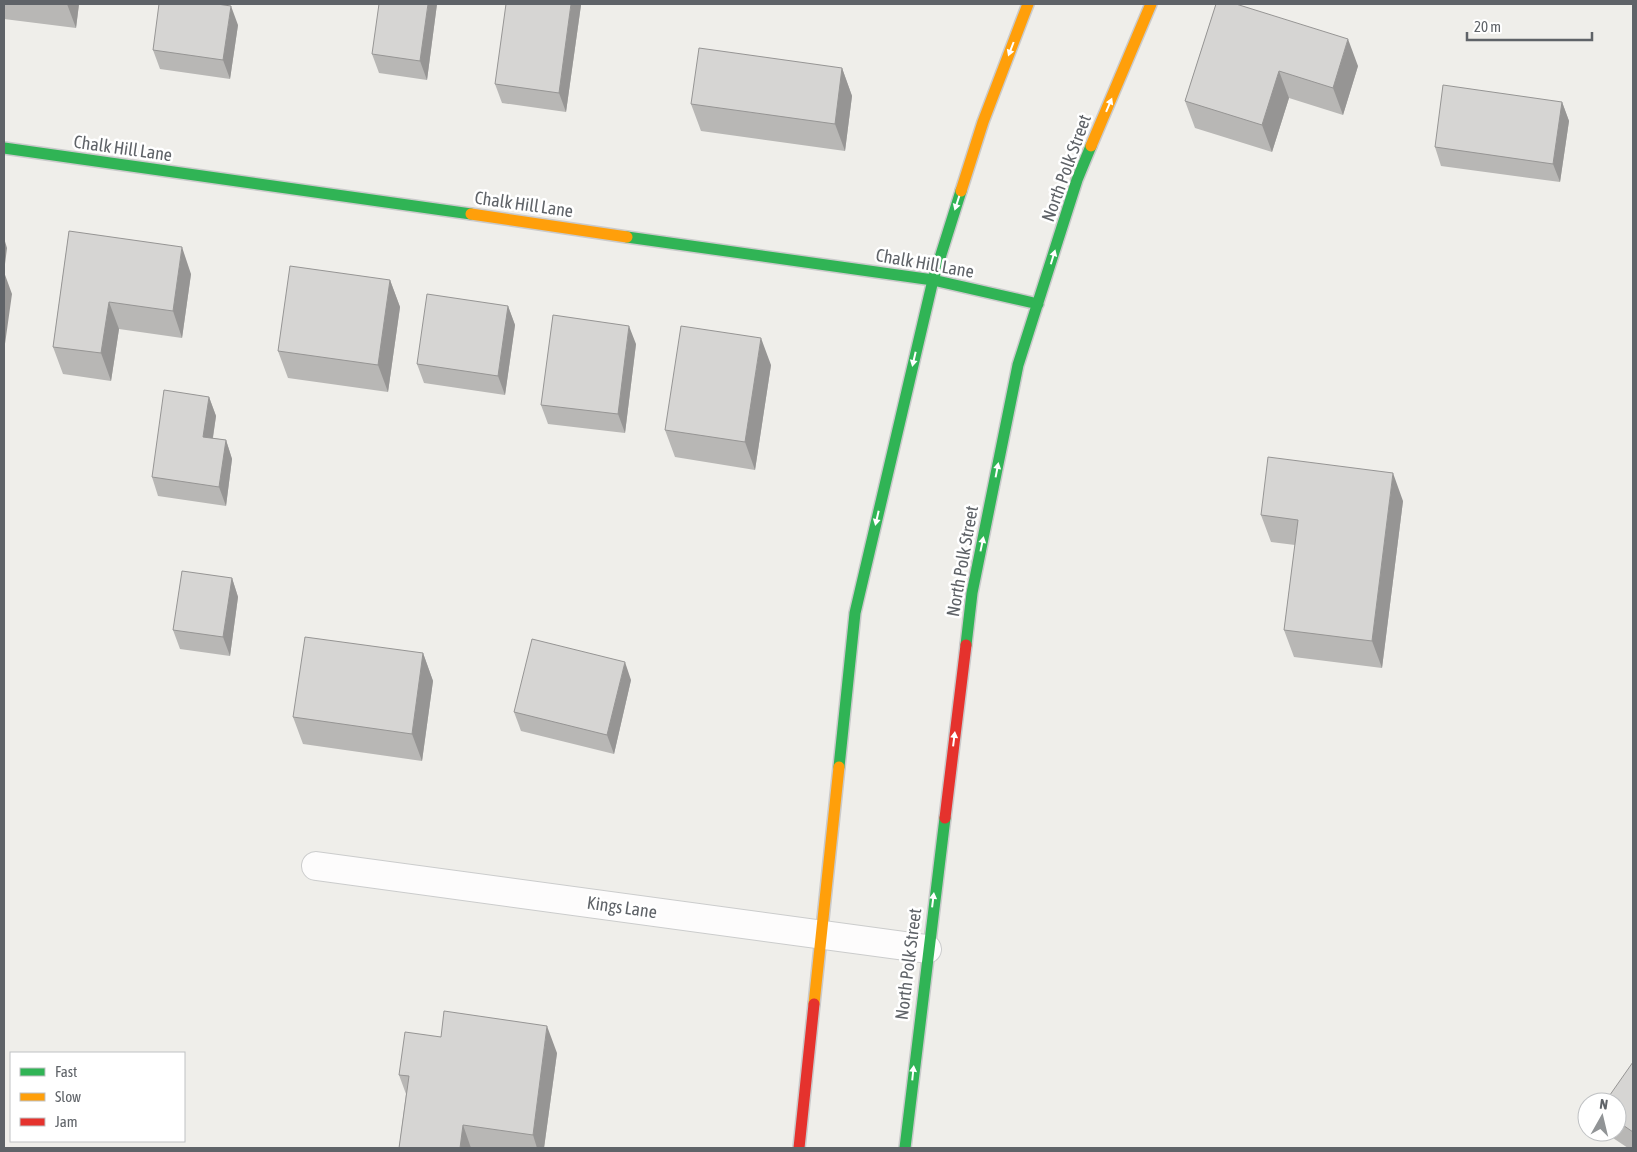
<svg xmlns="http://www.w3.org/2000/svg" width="1637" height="1152" viewBox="0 0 1637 1152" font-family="'Asap Condensed',sans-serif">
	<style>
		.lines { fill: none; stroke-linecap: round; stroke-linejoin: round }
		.street-casing { stroke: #cbcccc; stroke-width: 30 }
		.fast-casing { stroke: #cacacb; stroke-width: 14 }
		.slow-casing { stroke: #cacacb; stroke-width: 14 }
		.jam-casing { stroke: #cacacb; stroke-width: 14 }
		.street { stroke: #fdfcfc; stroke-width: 28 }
		.fast { stroke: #30b455; stroke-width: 11 }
		.slow { stroke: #ff9f0a; stroke-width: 11 }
		.jam { stroke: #e5322d; stroke-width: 11 }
		.wall { fill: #b8b7b5 }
		.shaded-wall { fill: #969594 }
		.building { fill: #d6d5d3; stroke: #969594 }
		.oneway { fill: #fff }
		.labels { text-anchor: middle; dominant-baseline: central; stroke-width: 5; stroke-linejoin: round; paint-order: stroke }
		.street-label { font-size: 18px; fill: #5f6368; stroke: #fff }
	</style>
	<rect width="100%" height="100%" fill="#efeeea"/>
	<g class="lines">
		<defs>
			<path id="street" d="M316 866 927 949"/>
			<path id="fast" d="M4 148 471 214
				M627 237 933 280 1038 304
				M966 645 972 593 1018 365 1077 180 1091 146
				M839 767 855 613 933 280 961 191
				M905 1148 945 818"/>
			<path id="slow" d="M1091 146 1151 4
				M961 191 983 122 1028 4
				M471 214 627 237
				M814 1004 839 767"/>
			<path id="jam" d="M945 818 966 645
				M799 1148 814 1004"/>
		</defs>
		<use href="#street" class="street-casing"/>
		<use href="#fast" class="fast-casing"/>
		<use href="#slow" class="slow-casing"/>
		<use href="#jam" class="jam-casing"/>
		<use href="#street" class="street"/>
		<use href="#fast" class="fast"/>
		<use href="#slow" class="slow"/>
		<use href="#jam" class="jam"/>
	</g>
	<path class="wall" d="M4 4H79L76 28 4 19Z
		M437 4 427 80 379 73 372 54Z
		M1216 4 1358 66 1343 115 1289 98 1272 152 1195 128 1185 101Z
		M581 5 566 112 502 103 495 84Z
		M238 25 230 79 160 69 153 50Z
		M842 68 852 96 845 151 701 131 691 104Z
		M1562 102 1569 121 1560 182 1441 166 1435 147Z
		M69 231 191 274 182 338 119 329 111 381 63 374 53 347Z
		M390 280 400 307 388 392 288 378 278 351Z
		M508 306 515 325 505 395 424 383 417 364Z
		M636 344 625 433 548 424 541 405Z
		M771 365 755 470 675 457 665 430Z
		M209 397 216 416 213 438 226 440 232 459 226 506 158 496 152 477Z
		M1403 501 1382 668 1294 657 1284 630 1295 545 1271 542 1261 515Z
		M232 578 238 597 230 656 180 649 173 630Z
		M423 653 433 681 422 761 303 744 293 717Z
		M631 680 614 754 521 731 514 712Z
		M557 1053 544 1148H399L406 1094 399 1075Z
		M1633 1062V1148H1628L1610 1136 1608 1132H1617V1102Z"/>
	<path class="shaded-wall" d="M67 4H79L76 28Z
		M428 4H437L427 80 420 61Z
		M571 4H580L581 5 566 112 559 93Z
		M231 6 238 25 230 79 223 60Z
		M1348 39 1358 66 1343 115 1333 88Z
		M842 68 852 96 845 151 835 124Z
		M1279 71 1289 98 1272 152 1262 125Z
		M1562 102 1569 121 1560 182 1553 164Z
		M4 238 7 248 4 272 12 294 4 351Z
		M182 247 191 274 182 338 173 311Z
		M390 280 400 307 388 392 378 365Z
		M109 302 119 329 111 381 101 353Z
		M508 306 515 325 505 395 498 376Z
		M629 326 636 344 625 433 618 414Z
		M761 338 771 365 755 470 745 442Z
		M209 397 216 416 210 456 203 437Z
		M226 440 232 459 226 506 219 487Z
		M1393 473 1403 501 1382 668 1372 641Z
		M232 578 238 597 230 656 223 637Z
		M423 653 433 681 422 761 412 734Z
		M625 662 631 680 614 754 607 735Z
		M547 1026 557 1053 544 1148H537L533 1135Z
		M463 1125 471 1148H460Z"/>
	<path class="building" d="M159 4H217L231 6 223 60 153 50Z
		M379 4H428L420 61 372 54Z
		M506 4H571L559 93 495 84Z
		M1216 4H1236L1348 39 1333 88 1279 71 1262 125 1185 101Z
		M699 48 842 68 835 124 691 104Z
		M1443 85 1562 102 1553 164 1435 147Z
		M69 231 182 247 173 311 109 302 101 353 53 347Z
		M290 266 390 280 378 365 278 351Z
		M427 294 508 306 498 376 417 364Z
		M553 315 629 326 618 414 541 405Z
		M681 326 761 338 745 442 665 430Z
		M164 390 209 397 203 437 226 440 219 487 152 477Z
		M1268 457 1393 473 1372 641 1284 630 1298 520 1261 515Z
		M182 571 232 578 223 637 173 630Z
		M305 637 423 653 412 734 293 717Z
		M532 639 625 662 607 735 514 712Z
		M444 1011 547 1026 533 1135 463 1125 460 1148H399L409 1076 399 1075 405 1032 441 1037Z
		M1633 1062V1132L1617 1121V1102H1605Z"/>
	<defs><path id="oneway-solid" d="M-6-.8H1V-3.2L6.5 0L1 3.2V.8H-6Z" transform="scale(1.25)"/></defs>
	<g class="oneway">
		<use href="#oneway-solid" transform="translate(1011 49) rotate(111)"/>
		<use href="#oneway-solid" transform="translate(1109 105) rotate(-67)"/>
		<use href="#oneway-solid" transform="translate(957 203) rotate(108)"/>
		<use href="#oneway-solid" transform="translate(1053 257) rotate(-73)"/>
		<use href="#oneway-solid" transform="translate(914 359) rotate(103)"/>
		<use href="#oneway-solid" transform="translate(997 470) rotate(-79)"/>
		<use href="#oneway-solid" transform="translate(877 518) rotate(103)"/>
		<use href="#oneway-solid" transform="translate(982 544) rotate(-78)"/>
		<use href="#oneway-solid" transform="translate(954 739) rotate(-83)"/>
		<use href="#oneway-solid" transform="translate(933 900) rotate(-83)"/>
		<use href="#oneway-solid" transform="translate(913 1073) rotate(-84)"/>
	</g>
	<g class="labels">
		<g class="street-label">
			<text transform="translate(123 148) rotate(8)">Chalk Hill Lane</text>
			<text transform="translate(1066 168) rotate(-70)">North Polk Street</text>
			<text transform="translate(524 204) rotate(8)">Chalk Hill Lane</text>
			<text transform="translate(925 263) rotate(10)">Chalk Hill Lane</text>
			<text transform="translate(962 561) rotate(-80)">North Polk Street</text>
			<text transform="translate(622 907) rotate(8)">Kings Lane</text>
			<text transform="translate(908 964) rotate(-83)">North Polk Street</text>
		</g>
	</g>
	<rect width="1637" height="1152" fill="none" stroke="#5f6368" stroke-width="10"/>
	<rect x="10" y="1052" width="175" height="90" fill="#ffffff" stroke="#bfc1c3"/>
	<rect x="20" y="1068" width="25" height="8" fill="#30b455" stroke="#bfc1c3"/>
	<text x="55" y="1077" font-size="15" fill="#5f6368">Fast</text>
	<rect x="20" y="1093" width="25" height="8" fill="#ff9f0a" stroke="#bfc1c3"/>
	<text x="55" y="1102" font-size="15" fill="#5f6368">Slow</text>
	<rect x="20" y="1118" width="25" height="8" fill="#e5322d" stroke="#bfc1c3"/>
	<text x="55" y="1127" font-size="15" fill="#5f6368">Jam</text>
	<g transform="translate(1602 1117) rotate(8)"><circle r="24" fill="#ffffff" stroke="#bfc1c3"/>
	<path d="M0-4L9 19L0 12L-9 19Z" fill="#919496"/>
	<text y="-8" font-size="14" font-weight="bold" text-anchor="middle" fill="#5f6368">N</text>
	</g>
	<path d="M1467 32v8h125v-8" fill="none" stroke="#5f6368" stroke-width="2.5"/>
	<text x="1474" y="32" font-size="15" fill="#5f6368" stroke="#ffffff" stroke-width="4" paint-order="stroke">20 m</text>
</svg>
